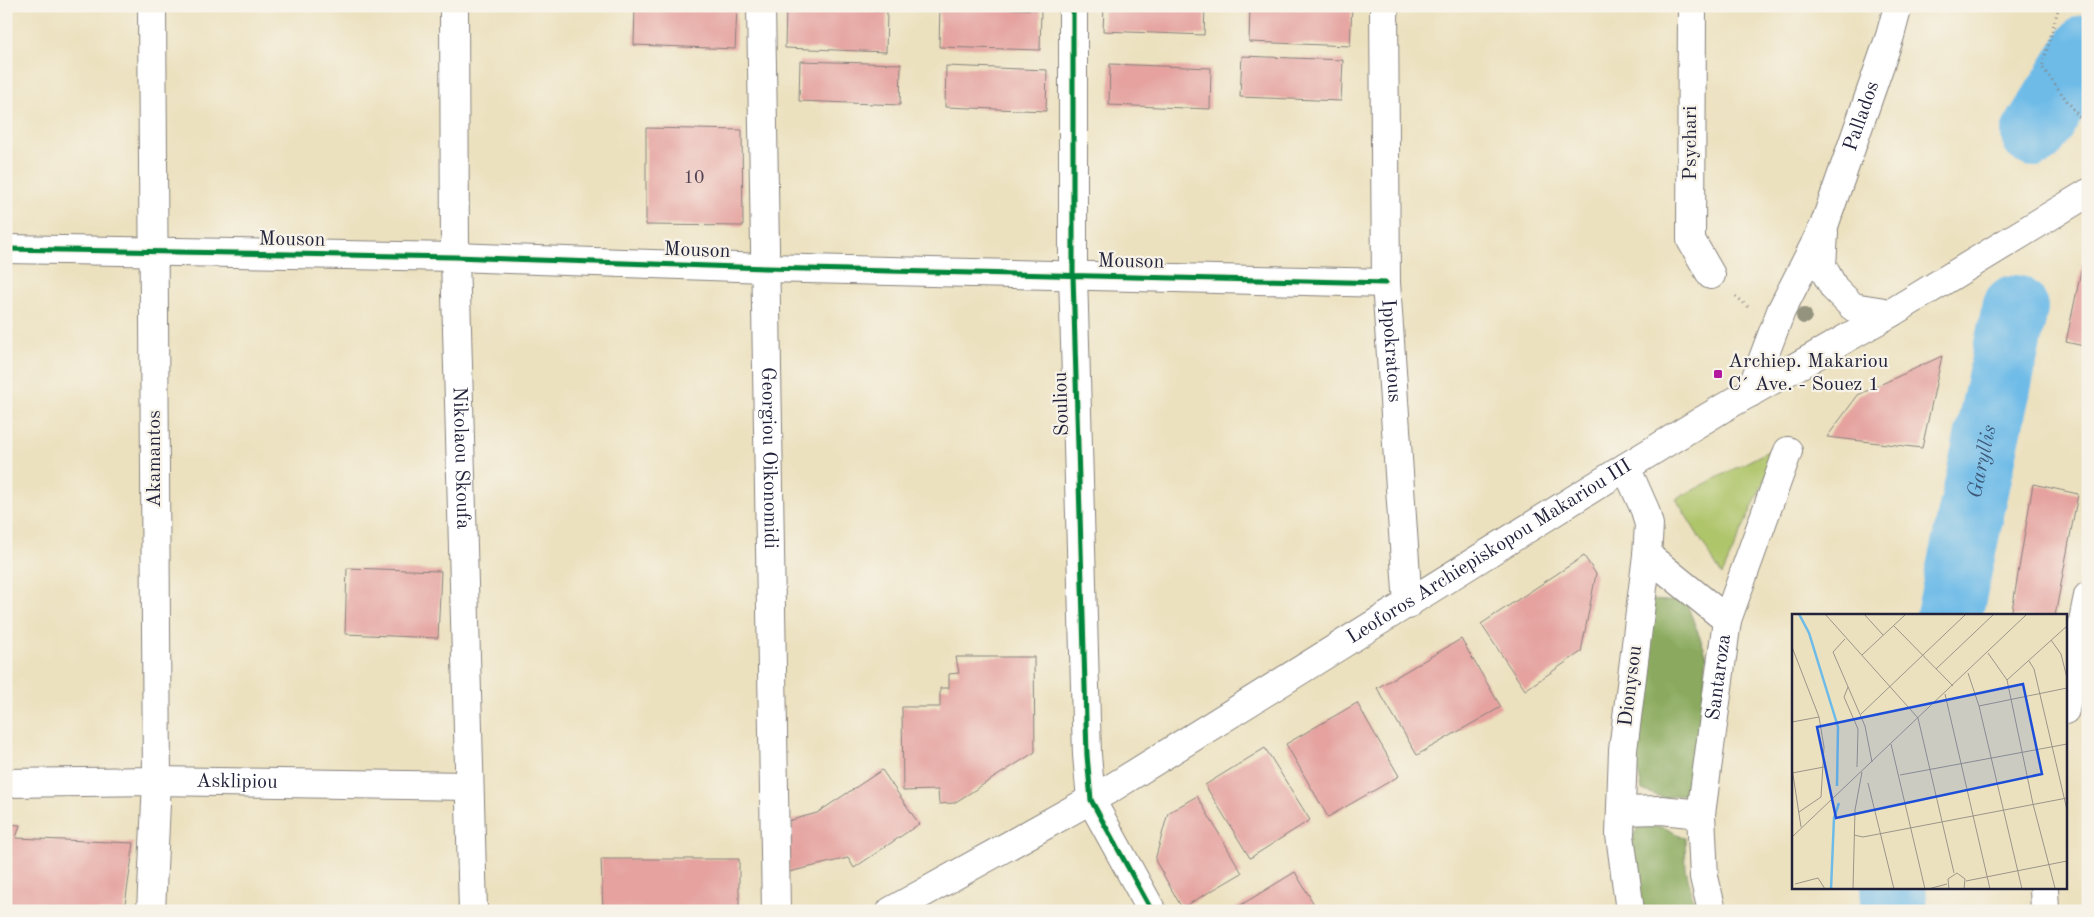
<svg xmlns="http://www.w3.org/2000/svg" width="2094" height="917" viewBox="0 0 2094 917" font-family="'Old Standard TT',serif">
	<style>
		.green { fill: #afc56a; stroke: #687452 }
		.forest { fill: #8baa5e; stroke: #56664c }
		.lines { fill: none; stroke-linecap: round; stroke-linejoin: round }
		.river { stroke: #6ebbe8; stroke-width: 66 }
		.building { fill: #e5a29f }
		.minor-casing { stroke: #87827d; stroke-width: 30 }
		.tertiary-casing { stroke: #87827d; stroke-width: 30 }
		.secondary-casing { stroke: #87827d; stroke-width: 30 }
		.path { stroke: #87827d; stroke-width: 3; stroke-dasharray: 1 4; stroke-linecap: butt }
		.minor { stroke: #fff; stroke-width: 28 }
		.tertiary { stroke: #fff; stroke-width: 28 }
		.secondary { stroke: #fff; stroke-width: 28 }
		.cycleway-casing { stroke: #f7f3e8; stroke-width: 8 }
		.cycleway { stroke: #00873e; stroke-width: 5 }
		.tree { fill: #94937e }
		.poi-dot { fill: #b5179e; stroke: #f7f3e8; stroke-width: 2 }
		.labels { text-anchor: middle; dominant-baseline: central; stroke-width: 4.5; stroke-linejoin: round; paint-order: stroke }
		.number-label { font-size: 18px; fill: #534254 }
		.street-label { font-size: 20px; fill: #22223b; stroke: #f7f3e8 }
		.poi-label { font-size: 20px; fill: #22223b; stroke: #f7f3e8; text-anchor: start }
		.water-label { font-size: 21px; font-style: italic; fill: #3d5878; stroke: #f7f3e8 }
		.inset-river { fill: none; stroke: #6ebbe8; stroke-width: 2.5 }
		.inset-road { fill: none; stroke: #9b958a; stroke-width: 1 }
		.view { fill: #1d4ed8; fill-opacity: 0.15; stroke: #1d4ed8; stroke-width: 2.5 }
		.inset-edge { fill: none; stroke: #22223b; stroke-width: 2.5 }
	</style>
	<rect width="100%" height="100%" fill="#f7f3e8"/>
	<filter id="ink" filterUnits="userSpaceOnUse"><feTurbulence type="fractalNoise" baseFrequency=".02" numOctaves="2"/><feDisplacementMap in="SourceGraphic" scale="10" xChannelSelector="R" yChannelSelector="G"/><feConvolveMatrix kernelMatrix="1 2 1 2 8 2 1 2 1" color-interpolation-filters="sRGB"/></filter>
	<filter id="wash" filterUnits="userSpaceOnUse"><feTurbulence type="fractalNoise" baseFrequency=".0096" numOctaves="4" result="noise"/><feDisplacementMap in="SourceGraphic" scale="20" xChannelSelector="R" yChannelSelector="G"/><feGaussianBlur stdDeviation="1.12" result="paint"/><feColorMatrix in="noise" values="0 0 0 0 0 0 0 0 0 0 0 0 0 0 0 0 0 1.4 0 .05"/><feComposite in="paint" operator="in"/></filter>
	<g filter="url(#wash)">
		<rect width="100%" height="100%" fill="#ece1bf"/>
		<path class="green" d="M1780 445 1722 575 1676 499Z"/>
		<path class="forest" d="M1651 600 1686 602 1707 656 1697 755 1685 794 1664 798 1642 790 1634 752Z
			M1640 825 1663 827 1685 838 1686 869 1696 911H1640L1630 840Z"/>
		<g class="lines">
			<g class="river">
				<path d="M2034 134 2088 47"/>
				<path id="s1" d="M1949 616 2015 308"/>
				<path d="M1893 888 1895 911"/>
			</g>
		</g>
		<g id="blocks">
			<path class="building" d="M635 6 737 8 735 49 634 45Z
				M940 6 1041 10 1040 50 939 47Z
				M1104 6H1205L1204 35 1103 31Z
				M1250 6H1352L1350 46 1249 42Z
				M786 7 887 11 886 52 785 48Z
				M1242 56 1343 60 1341 101 1240 97Z
				M800 61 901 64 900 105 799 101Z
				M1110 64 1211 68 1210 109 1109 105Z
				M946 66 1047 70 1046 111 945 107Z
				M646 128 742 130 743 226 646 225Z
				M2088 259V347L2066 342 2083 262Z
				M1942 356 1922 448 1827 437 1858 395Z
				M2033 484 2078 494 2055 616H2011Z
				M1584 556 1596 574 1581 652 1525 690 1481 624Z
				M347 568 441 571 438 638 345 634Z
				M1461 639 1501 707 1417 755 1377 688Z
				M956 657H1034L1035 752 954 803 939 804 938 790 903 791 902 707H940V688H949V674L959 673Z
				M1357 703 1399 776 1328 817 1286 744Z
				M1265 748 1310 820 1250 858 1205 785Z
				M882 770 919 824 854 868 848 858 789 872 784 822 817 813Z
				M1197 796 1242 873 1182 908 1155 860 1168 813Z
				M6 824 20 825 16 838 134 843 124 911H6Z
				M601 859H739V911H603Z
				M1295 872 1318 911H1231Z"/>
		</g>
	</g>
	<g filter="url(#ink)">
		<use href="#blocks" fill-opacity="0" stroke="#87827d" stroke-width="1"/>
		<g class="lines">
			<defs>
				<g id="minor">
					<path id="s2" d="M454 6 455 257 473 911"/>
					<path id="s3" d="M761 6 776 911"/>
					<path id="s4" d="M1384 6 1386 283 1408 605"/>
					<path d="M1692 6 1691 240 1711 275"/>
					<path d="M1824 233 1822 266 1834 288 1853 307 1891 313"/>
					<path d="M6 249 455 257 766 268 1386 283"/>
					<path id="s5" d="M1750 393 1781 311 1824 226 1890 36 1898 6"/>
					<path d="M1626 467 1645 510 1649 525 1647 555 1623 750 1620 835 1630 911"/>
					<path d="M1647 555 1727 620"/>
					<path d="M2065 710 2088 596"/>
					<path id="s6" d="M6 783 157 781 469 786"/>
					<path d="M1621 811 1661 810 1701 814"/>
					<path d="M2044 888 2045 911"/>
					<path d="M151 911 157 781 152 6"/>
					<path id="s7" d="M1712 911 1704 877 1701 814 1727 620 1788 451"/>
				</g>
				<path id="tertiary" d="M1073 6V275L1087 755 1091 800 1152 911"/>
				<g id="secondary">
					<path id="s8" d="M891 911 1110 789 1626 467 1723 408 1891 313 2088 193"/>
				</g>
			</defs>
			<use href="#minor" class="minor-casing"/>
			<use href="#tertiary" class="tertiary-casing"/>
			<use href="#secondary" class="secondary-casing"/>
			<path class="path" d="M2059 6 2042 67 2088 129
				M1736 296 1748 307"/>
			<use href="#minor" class="minor"/>
			<use href="#tertiary" class="tertiary"/>
			<use href="#secondary" class="secondary"/>
			<defs>
				<path id="cycleway" d="M1073 6V275L1087 755 1091 800 1152 911
					M6 249 455 257 766 268 1386 283"/>
			</defs>
			<use href="#cycleway" class="cycleway-casing"/>
			<use href="#cycleway" class="cycleway"/>
		</g>
		<circle class="tree" cx="1804" cy="316" r="8"/>
	</g>
	<rect class="poi-dot" x="1713" y="369" width="10" height="10" rx="2.5"/>
	<g class="labels">
		<g class="number-label">
			<text x="694" y="178">10</text>
		</g>
		<g class="street-label">
			<text stroke="none"><textPath href="#s5" startOffset="299">Pallados</textPath></text>
			<text transform="translate(1691 143) rotate(-90)">Psychari</text>
			<text transform="translate(292 240) rotate(1)">Mouson</text>
			<text transform="translate(697 251) rotate(2)">Mouson</text>
			<text transform="translate(1131 262) rotate(1)">Mouson</text>
			<text stroke="none"><textPath href="#s4" startOffset="345">Ippokratous</textPath></text>
			<text transform="translate(1062 404) rotate(-92)">Souliou</text>
			<text stroke="none"><textPath href="#s3" startOffset="452">Georgiou Oikonomidi</textPath></text>
			<text transform="translate(155 459) rotate(-90)">Akamantos</text>
			<text stroke="none"><textPath href="#s2" startOffset="452">Nikolaou Skoufa</textPath></text>
			<text stroke="none"><textPath href="#s8" startOffset="698">Leoforos Archiepiskopou Makariou III</textPath></text>
			<text stroke="none"><textPath href="#s7" startOffset="236">Santaroza</textPath></text>
			<text transform="translate(1631 686) rotate(-83)">Dionysou</text>
			<text stroke="none"><textPath href="#s6" startOffset="231">Asklipiou</textPath></text>
		</g>
		<g class="poi-label">
			<text x="1728" y="362">Archiep. Makariou<tspan x="1728" dy="23">C´ Ave. - Souez 1</tspan></text>
		</g>
		<g class="water-label">
			<text stroke="none"><textPath href="#s1" startOffset="158">Garyllis</textPath></text>
		</g>
	</g>
	<g transform="translate(1792 614)">
		<rect width="275" height="275" fill="#ece1bf"/>
		<path class="inset-river" d="M7 0 17 19 46 113 45 172M39 275 42 204 47 189"/>
		<path class="inset-road" d="M33 0 126 104 162 259M72 0 91 21M102 12 161 72M53 25 41 38 73 112 80 148M259 26 269 40 275 64M0 33 27 103 32 133 29 183 7 198M196 39 215 66 241 190 263 274M70 41 114 0M237 47 242 55 275 196M144 55 202 0M176 59 187 92 230 275M215 66 275 12M56 73 52 83 66 115 65 153M153 80 198 275M187 92 275 74M69 100 174 0M0 108 27 103M99 130 133 275M0 154 9 213M0 159 32 153M108 161 275 130M76 169 102 275M62 221 71 223 275 184M0 223 235 0M174 267 275 247M3 270 26 264 33 275M61 275 63 196 70 158M136 275 155 270M157 275 156 265 165 259 173 265 172 275"/>
		<path class="view" d="M231 70 250 160 44 204 25 113Z"/>
		<rect width="275" height="275" class="inset-edge"/>
	</g>
	<rect width="2094" height="917" fill="none" stroke="#f7f3e8" stroke-width="25"/>
</svg>
